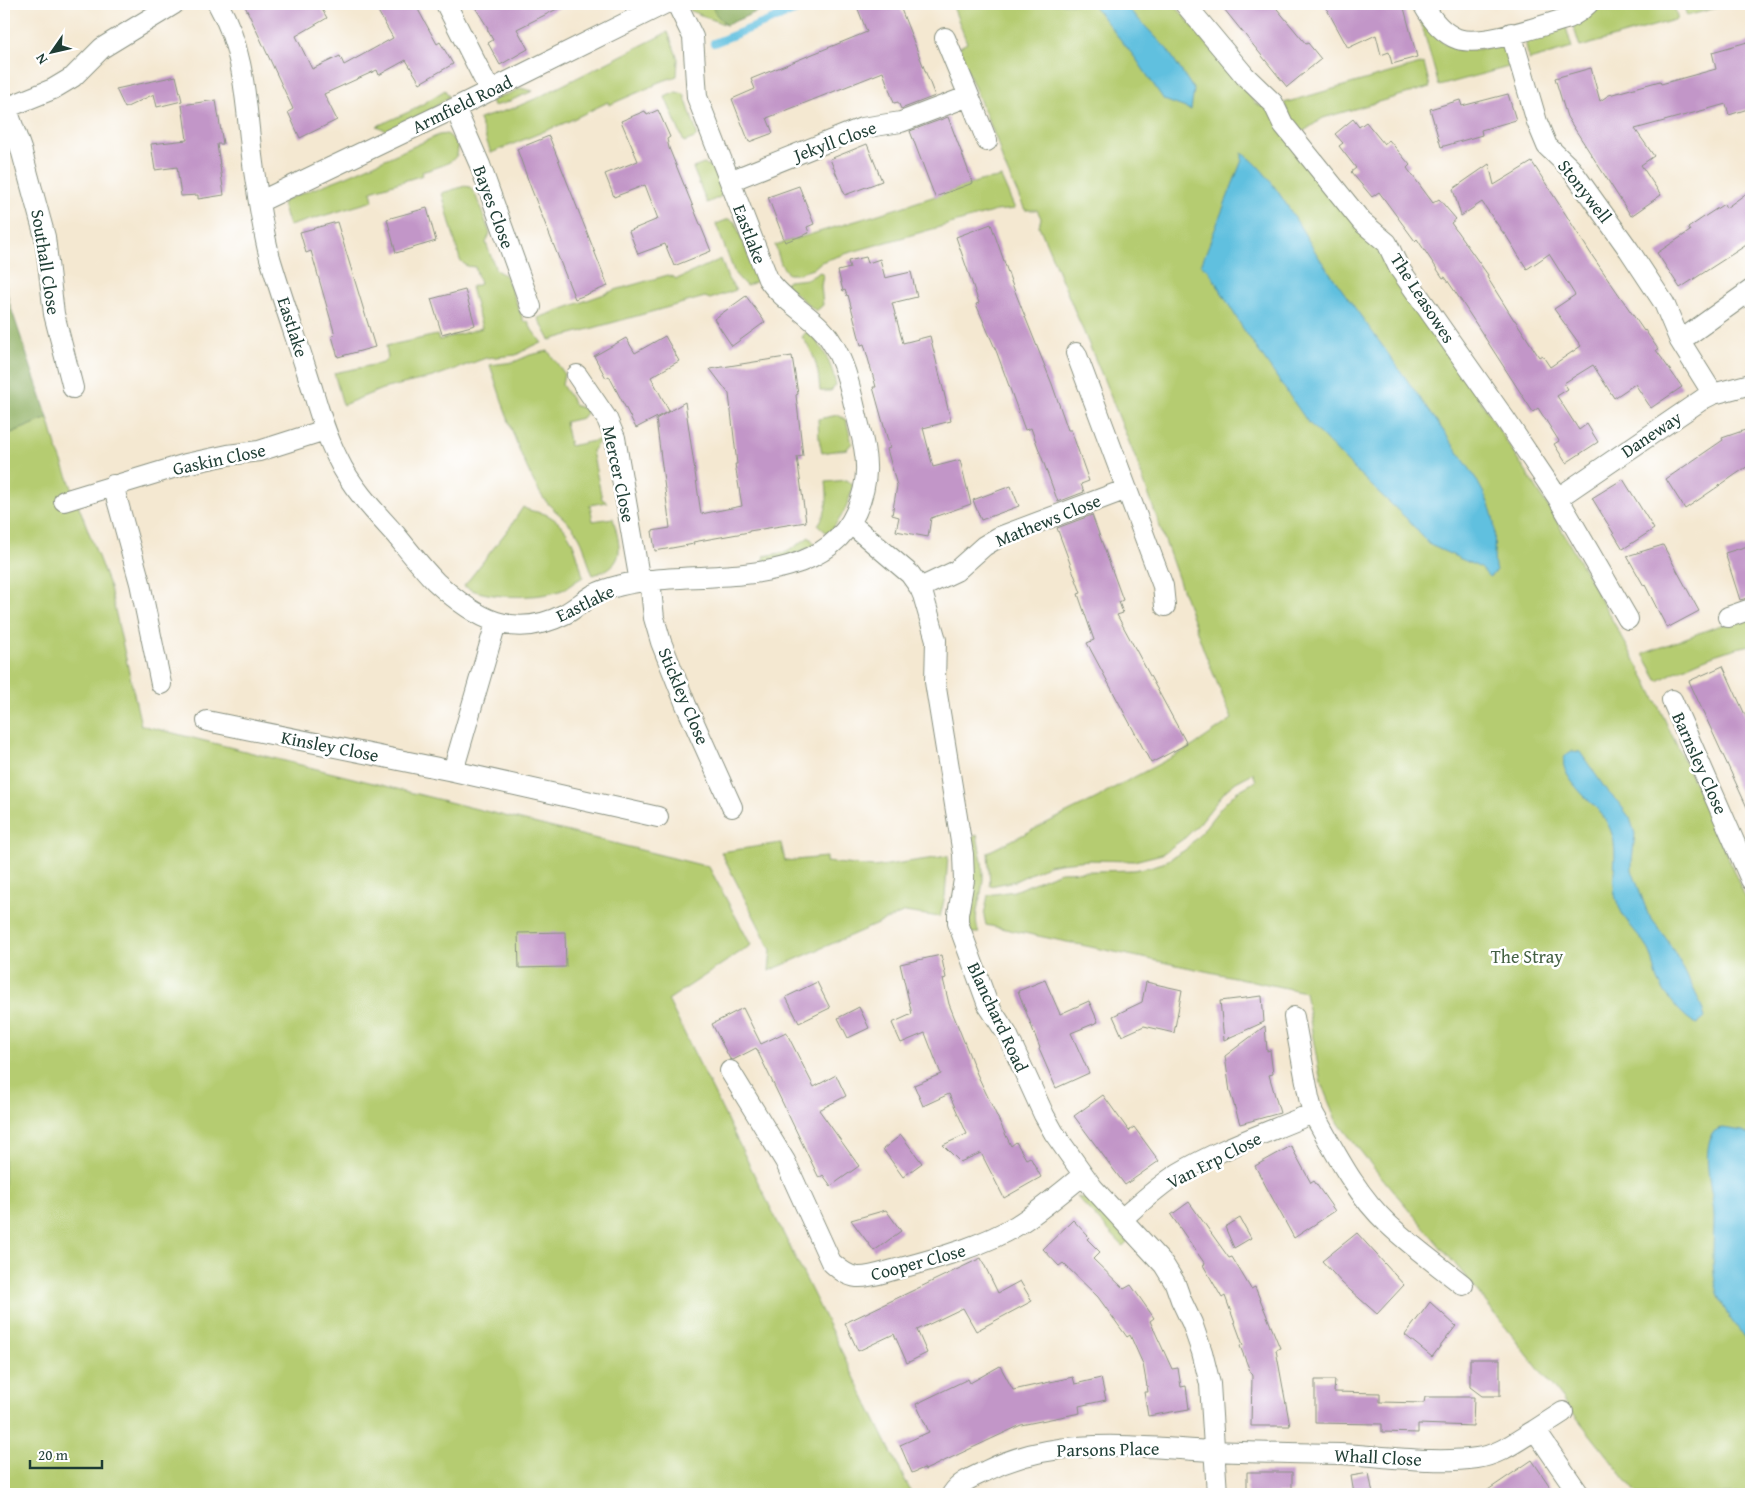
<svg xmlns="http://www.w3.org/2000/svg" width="1755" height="1498" viewBox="0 0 1755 1498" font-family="'Gentium Book Plus',serif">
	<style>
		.green { fill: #b5cc71; stroke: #6a8452 }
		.forest { fill: #90b063; stroke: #58764c }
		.water { fill: #61c0df; stroke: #407e8a }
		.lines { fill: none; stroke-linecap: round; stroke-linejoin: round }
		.stream { stroke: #61c0df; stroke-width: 8 }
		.building { fill: #c296c8 }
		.minor-casing { stroke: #8a9282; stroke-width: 22 }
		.minor { stroke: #fff; stroke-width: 20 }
		.labels { text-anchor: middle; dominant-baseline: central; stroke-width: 5; stroke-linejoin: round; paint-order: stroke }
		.street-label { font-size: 18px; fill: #1f3d34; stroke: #fff }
		.park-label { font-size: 18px; fill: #446143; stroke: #fff }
	</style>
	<rect width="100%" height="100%" fill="#fff"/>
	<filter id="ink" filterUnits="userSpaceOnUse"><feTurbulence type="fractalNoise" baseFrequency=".02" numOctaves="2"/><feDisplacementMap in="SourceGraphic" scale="10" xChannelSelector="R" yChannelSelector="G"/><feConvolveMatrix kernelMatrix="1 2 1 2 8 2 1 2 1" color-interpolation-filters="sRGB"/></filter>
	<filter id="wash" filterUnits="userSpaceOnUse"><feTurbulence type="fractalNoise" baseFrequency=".0096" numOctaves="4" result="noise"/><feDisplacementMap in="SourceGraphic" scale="20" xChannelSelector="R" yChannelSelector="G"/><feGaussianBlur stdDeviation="1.12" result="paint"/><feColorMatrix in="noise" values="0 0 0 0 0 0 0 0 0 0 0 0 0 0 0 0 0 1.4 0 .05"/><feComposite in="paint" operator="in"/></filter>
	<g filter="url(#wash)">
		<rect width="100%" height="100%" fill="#f4e8d1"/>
		<path class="green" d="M688 4H774L726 25 691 11Z
			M952 4H1174L1255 103 1269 110 1385 254 1387 267 1478 397 1551 511 1647 682 1703 801 1751 910V1494H1637L1466 1277 1373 1167 1336 1120 1321 1083 1305 992 986 925 984 916 988 895 1014 891 1060 872 1134 870 1149 867 1163 863 1185 850 1199 835 1222 806 1236 792 1256 781 1253 773 1236 782 1226 790 1199 824 1186 837 1162 854 1134 861 1089 860 1059 863 1049 865 1015 881 990 886 988 852 1099 797 1106 792 1193 746 1232 719 1204 651 1137 462 1104 380 1039 226 1041 218 1037 210H1025L1003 162 997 141 958 48 967 43Z
			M1603 4H1673L1678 19 1580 47 1573 25 1588 18Z
			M1683 4H1730L1687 16Z
			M1421 22C1440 42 1451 53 1480 49 1487 48 1496 46 1504 47L1508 54 1512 66 1439 86Z
			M1566 27 1572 48 1529 60 1526 45 1527 38Z
			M668 32 678 59 677 76 654 84 655 85 609 105 608 102 567 122 491 153 479 119 514 108 537 98Z
			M1424 63 1430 87 1323 118 1304 131 1295 128 1284 103Z
			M520 88 533 91 505 103 493 106 491 99 512 93Z
			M445 90 449 97 426 113 387 131 377 126 413 110Z
			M676 92 684 94 697 133 695 138 684 142 665 97Z
			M447 134C452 137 455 141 457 146 463 163 433 168 422 172L423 175 371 191 373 201 289 226 282 204 285 200 347 176 439 135Z
			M704 164 711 166 723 191 720 197 707 203 693 168Z
			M1001 177 1015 209 996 211 848 253 821 262 813 269 797 274H788L781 264 775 245C842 225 909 206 976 182 984 179 993 180 1001 177Z
			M465 186 470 187 476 196 490 233 486 243 496 270 506 276 524 322 528 321 532 330 542 343 532 346 516 355 486 358 433 377 382 389 343 405 334 373 383 363 388 358 386 346 437 335 439 340 482 328 471 287 480 284 475 267 466 266 460 260 442 193Z
			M729 219 735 222 758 281 746 286 735 274 716 224Z
			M721 259 728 279 736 290 710 299 705 297 550 340 538 318 615 290 668 275 677 279Z
			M820 272 823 275 821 286 823 305 816 311 784 284 788 281 808 279Z
			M807 331C824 347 831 363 836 385L831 391H820C818 368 816 356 802 337Z
			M548 351 564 373 562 385 576 406 586 409V413L582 418 565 422 570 446 599 440V442L592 451 602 499 607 502 590 505 593 521 613 518C620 546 628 565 593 575 586 561 586 545 576 532 566 517 549 509 540 493 517 454 505 408 490 365L514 362 530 355Z
			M838 415 846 420 852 443 847 449 822 453 819 439 818 419Z
			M48 418 56 446 110 588 141 725 709 867 751 945 668 1000 912 1494H4V436Z
			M847 480 853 485C849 505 841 519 828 534L818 525C828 511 828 499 826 482Z
			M523 507C530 512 537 511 545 514 571 525 577 553 583 577 575 581 568 588 560 591 536 599 484 599 464 586L510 527Z
			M809 537 815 544C798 555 784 557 764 562V556L787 552Z
			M1751 616V645C1718 651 1687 665 1658 681L1643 654 1715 627Z
			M977 835C979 848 983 861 983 874 984 895 971 913 979 933H971L967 917 969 839Z
			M781 843 785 861 826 857V862L874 867 948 856 945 896 940 917 905 912 769 971 771 950 721 852Z
			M1077 1197 1088 1199 1092 1202 1128 1241 1123 1246Z"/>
		<path class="forest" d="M711 4H774L726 25 715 13Z
			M4 276 9 302 48 418 4 436Z"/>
		<path class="water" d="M1092 4H1124L1167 49 1194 90 1191 110 1164 100 1136 59Z
			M1242 153C1268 166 1302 232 1320 259 1370 330 1423 400 1472 472 1481 488 1491 504 1494 522 1496 539 1492 556 1496 572L1489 577 1481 568 1430 545 1406 518 1355 470 1307 421 1242 327 1209 271 1201 265 1242 160Z
			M1572 751 1580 752 1607 791 1619 803 1630 818 1635 834 1632 860V870L1648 914 1668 941 1682 966 1701 1004 1705 1018 1698 1024C1685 1021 1663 992 1658 980 1654 970 1654 960 1649 950 1638 932 1623 922 1616 899 1610 878 1619 855 1612 834 1609 826 1605 818 1599 811 1590 801 1545 763 1572 751Z
			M1723 1128 1743 1131 1751 1135V1349C1747 1339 1740 1333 1734 1324 1727 1315 1722 1304 1718 1293 1710 1268 1714 1242 1714 1217 1713 1188 1701 1161 1712 1133L1718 1129Z"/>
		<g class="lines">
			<path class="stream" d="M714 43 811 4"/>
		</g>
		<g id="blocks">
			<path class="building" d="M244 4H319L327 18 296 36 312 69 340 56 344 65 393 38 374 4H415L437 44 440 42 453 64 420 83 406 60 379 75 377 70 324 94 337 120 300 138 288 112 293 109Z
				M473 4H567L517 29 528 49 500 65 488 43 493 40 487 29 488 28Z
				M856 4H899L935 96 901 109 898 102 894 103 883 72 767 118 773 133 749 142 732 99 755 89 751 79 867 32Z
				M1220 4H1273L1306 44 1308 43 1321 59 1287 87Z
				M1324 4H1403L1417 57 1392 64 1389 52 1381 55 1376 35 1348 48Z
				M1751 41V108L1729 115 1726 104 1635 129 1654 156 1641 165 1661 195 1631 216 1567 117 1555 78 1591 68 1600 101 1609 95 1660 81 1661 84 1716 69 1712 52Z
				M176 76 182 101 157 107 154 94 125 108 116 89Z
				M1508 94 1516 120 1481 130 1482 135 1441 147 1430 109 1460 100 1462 106Z
				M216 100 223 144H217L224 195 198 199V195L181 196 177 167 155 170 151 144 187 140 182 105Z
				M658 110 670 137 667 139 669 148 711 251 674 266 665 244 638 254 629 231 658 219 645 185 614 197 605 174 638 161 621 121 645 111 647 115Z
				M948 117 973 183 935 197 910 131Z
				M1353 119 1359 127 1366 122 1384 144 1389 140 1410 165 1407 168 1433 203 1439 199 1456 219 1451 223 1488 275 1487 277 1514 320H1515L1539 357 1542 355 1550 367 1581 346 1554 309 1575 295 1549 254 1527 269 1505 234H1504L1482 202 1461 216 1453 189 1489 164 1494 185 1532 162 1593 257 1644 331 1645 330 1658 349 1656 350 1682 387 1651 408 1635 384 1614 398 1593 365 1564 383 1568 389 1557 396 1579 430 1587 424 1598 442 1566 463 1554 444 1559 441 1538 408 1533 412 1458 296 1445 277 1443 278 1417 239 1415 241 1379 192 1372 197 1351 172 1356 168 1339 146 1343 143 1335 134Z
				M549 136 608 286 575 299 531 188 517 149Z
				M867 144 882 181 845 195 830 159Z
				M799 186 814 224 807 227 809 233 785 242 768 197Z
				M1751 190V242L1680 288 1657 253 1690 231 1688 228 1707 215 1724 204 1726 208Z
				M427 208 436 241 396 253 387 219Z
				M337 222 375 347 338 357 332 336 335 335 311 251 306 253 300 232Z
				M991 224 1012 284 1052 384 1068 430H1071L1089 481 1081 484 1084 492 1058 502 1031 428 1025 430 997 353 976 304 979 303 956 237Z
				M866 257 868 263 880 259 885 278 911 272 917 297 892 303 903 343 930 336 951 421 923 428 933 467 960 460 971 504 931 518 928 537 896 531 899 517 892 515 897 486 887 449 890 448 873 387H876L864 344 861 345 848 295 847 296 845 290 843 291 838 271 850 268 848 261Z
				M465 290 475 325 442 334 431 299Z
				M746 296 765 322 732 346 714 319Z
				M665 336 679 361 651 377 669 411 636 428 609 376 606 378 594 356 626 338 635 353Z
				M792 356 798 394 796 395 803 456 797 457 806 522 749 531V532L693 542 694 544 655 551 652 531 670 528 656 419 685 402 701 514 742 506 735 464H737L729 394 710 369Z
				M1751 428V464L1685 509 1666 479 1723 440 1722 438Z
				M1623 479 1654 529 1623 549 1592 498Z
				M1011 486 1019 506 981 520 973 500Z
				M1092 515 1123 600 1119 602 1123 613 1117 615 1187 744 1151 763 1087 643 1094 640 1078 594 1081 593 1057 528Z
				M1663 545 1699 611 1667 628 1645 585 1644 586 1627 556Z
				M1751 545V597L1740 600 1725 553Z
				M1723 666 1751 728V816L1689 681Z
				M565 932 566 967 519 968 518 933Z
				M941 955 946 978 943 979 949 1004 977 1074 1011 1146 1016 1142 1026 1159 1030 1157 1041 1177 1004 1198 981 1153 960 1162 943 1145 967 1134 949 1094 923 1106 914 1085 941 1074 925 1033 901 1043 892 1023 912 1014 900 964Z
				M1045 980 1060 1014 1089 1001 1098 1022 1071 1033 1089 1073 1056 1088 1039 1049 1040 1048 1018 991Z
				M817 982 830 1008 799 1023 786 997Z
				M1146 982 1182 990 1174 1033 1144 1026 1122 1036 1113 1016 1142 1002Z
				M1262 996 1264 1022 1224 1040 1220 1001Z
				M859 1007 869 1028 848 1038 838 1018Z
				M743 1008 761 1044 786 1032 814 1087 836 1075 846 1096 819 1110 859 1166 831 1186 823 1175 819 1178 756 1048 733 1060 730 1059 712 1024Z
				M1265 1026 1267 1051 1270 1050 1273 1074 1269 1075 1280 1113 1240 1124 1230 1092 1225 1056Z
				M1103 1095 1129 1131 1134 1127 1159 1161 1125 1185 1074 1116Z
				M901 1135 922 1163 903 1177 883 1149Z
				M1291 1146 1311 1183 1314 1181 1335 1211 1294 1238 1255 1166Z
				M1189 1202 1229 1258 1232 1257 1251 1289 1255 1287 1280 1348 1276 1350 1290 1426H1251L1252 1376 1240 1346 1243 1345 1225 1296 1222 1298 1203 1265 1205 1264 1171 1215Z
				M886 1210 901 1231 874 1251 851 1220Z
				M1240 1218 1251 1238 1234 1248 1225 1227Z
				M1073 1220 1089 1237 1087 1239 1100 1252 1093 1259 1124 1289 1131 1285 1154 1318 1150 1321 1172 1369 1178 1368 1181 1387 1186 1386 1189 1409 1148 1416 1144 1392H1148L1143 1364 1130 1335 1127 1337 1098 1297 1063 1263 1059 1266 1043 1249Z
				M1357 1233 1404 1285 1377 1314 1342 1283 1322 1261Z
				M981 1258 998 1293 1020 1281 1032 1301 976 1331 963 1308 917 1330 927 1353 907 1363 894 1334 858 1351 845 1323Z
				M1430 1302 1456 1326 1432 1357 1405 1335Z
				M1470 1359H1500V1396H1482L1470 1387Z
				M1000 1366 1013 1390 1073 1377 1075 1384 1101 1378 1106 1400 1079 1406 1080 1413 1021 1425 925 1470 924 1468 912 1473 900 1445 929 1432 916 1404 968 1379 970 1383Z
				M1315 1380H1335L1334 1392 1380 1393V1402L1424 1403 1425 1397H1474L1473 1426 1418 1424V1433L1382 1432V1424L1315 1423Z
				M1532 1460 1555 1494H1482Z
				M1247 1472H1292V1493L1247 1494Z
				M1369 1473 1373 1494H1354L1351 1476Z"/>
		</g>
	</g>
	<g filter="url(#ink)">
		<use href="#blocks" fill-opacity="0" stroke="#8a9282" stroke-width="1"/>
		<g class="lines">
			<defs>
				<path id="minor" d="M218 4C249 58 245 117 255 177 259 203 263 232 270 258 281 295 294 332 306 369 316 399 323 430 338 459 351 487 375 512 396 535 409 551 422 568 436 582 475 618 513 641 565 614 575 609 583 601 593 595 611 586 633 582 653 580 719 573 824 585 856 512 870 480 868 458 859 425 852 398 847 365 831 341 816 317 785 304 768 279L697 97 693 37 677 4
					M446 4 490 91
					M1185 4 1245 76 1273 103 1283 124 1362 222 1387 243 1399 268 1505 419 1558 498 1628 619
					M1423 4C1431 19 1442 33 1458 39 1483 47 1542 25 1569 18L1580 11 1588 4
					M1511 33 1537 122 1547 146 1571 169 1629 250 1664 303 1680 341 1713 394
					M969 96 987 141
					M4 101 21 149 45 237 54 314 73 388
					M6 108 53 89 73 77 102 48 174 4
					M455 108 480 165 531 307
					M730 181 862 128 901 122 969 96 945 38
					M259 202 455 108 664 4
					M1680 341 1751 290
					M1076 353 1163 586 1165 606
					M577 375 607 419 615 438 640 582
					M113 485 140 583 161 684
					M1558 498 1703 399 1713 394 1751 384
					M64 501 186 464 228 455 259 451 325 430
					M850 523 910 574 920 588 923 595 936 640 935 682 963 854 964 880 958 914V923L988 1005 1007 1034 1044 1115 1054 1133 1093 1188 1164 1265 1175 1283 1181 1300 1192 1323 1202 1352 1210 1384 1217 1494
					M650 580 654 618 661 642 686 705 732 807
					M920 588 956 571 984 546 999 537 1127 489
					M1728 617 1751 609
					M1672 700 1751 880
					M207 721 453 771 658 817
					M453 771 496 623
					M730 1071 785 1161 831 1262C838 1268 846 1276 857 1277 871 1278 887 1271 901 1268 941 1257 980 1247 1016 1226 1040 1211 1062 1192 1083 1175
					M1313 1113C1335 1152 1355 1193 1388 1224 1411 1246 1438 1265 1463 1285
					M1122 1219C1140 1203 1158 1186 1179 1173 1221 1148 1269 1132 1313 1113L1309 1098 1294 1017
					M1535 1430 1563 1412
					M952 1494C960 1482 973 1477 986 1471 1057 1435 1136 1447 1213 1451 1256 1453 1299 1453 1341 1454 1387 1456 1432 1464 1477 1458 1499 1455 1517 1441 1535 1430L1579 1494"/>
			</defs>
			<use href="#minor" class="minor-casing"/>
			<use href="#minor" class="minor"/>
		</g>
	</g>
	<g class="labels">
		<g class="street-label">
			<text transform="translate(462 104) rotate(-26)">Armfield Road</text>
			<text transform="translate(835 141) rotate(-20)">Jekyll Close</text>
			<text transform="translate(1585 191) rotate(52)">Stonywell</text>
			<text transform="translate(494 207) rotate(70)">Bayes Close</text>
			<text transform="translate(750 234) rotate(69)">Eastlake</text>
			<text transform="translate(46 262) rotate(81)">Southall Close</text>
			<text transform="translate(1423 298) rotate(57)">The Leasowes</text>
			<text transform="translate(293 327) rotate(72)">Eastlake</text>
			<text transform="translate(1651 434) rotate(-34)">Daneway</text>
			<text transform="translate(219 459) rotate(-12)">Gaskin Close</text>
			<text transform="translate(619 474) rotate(78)">Mercer Close</text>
			<text transform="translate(1048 520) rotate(-22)">Mathews Close</text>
			<text transform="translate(585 603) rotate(-26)">Eastlake</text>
			<text transform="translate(684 696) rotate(67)">Stickley Close</text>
			<text transform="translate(330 746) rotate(11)">Kinsley Close</text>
			<text transform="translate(1700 763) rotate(66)">Barnsley Close</text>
			<text transform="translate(998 1017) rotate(65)">Blanchard Road</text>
			<text transform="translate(1214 1160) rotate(-27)">Van Erp Close</text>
			<text transform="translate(918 1262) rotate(-15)">Cooper Close</text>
			<text transform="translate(1108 1449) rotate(-1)">Parsons Place</text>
			<text transform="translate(1378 1457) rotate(3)">Whall Close</text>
		</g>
		<g class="park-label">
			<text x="1527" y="956">The Stray</text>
		</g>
	</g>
	<rect width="1755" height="1498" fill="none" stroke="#fff" stroke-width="20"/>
	<g transform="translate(52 52) rotate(236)" stroke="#ffffff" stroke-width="4" paint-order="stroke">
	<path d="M0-4L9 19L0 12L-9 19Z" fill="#1f3d34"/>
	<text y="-8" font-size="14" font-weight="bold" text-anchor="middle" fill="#1f3d34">N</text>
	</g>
	<path d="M30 1460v8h72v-8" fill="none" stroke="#1f3d34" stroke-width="2.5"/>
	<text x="38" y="1460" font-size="15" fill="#1f3d34" stroke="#ffffff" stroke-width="4" paint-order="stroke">20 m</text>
</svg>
